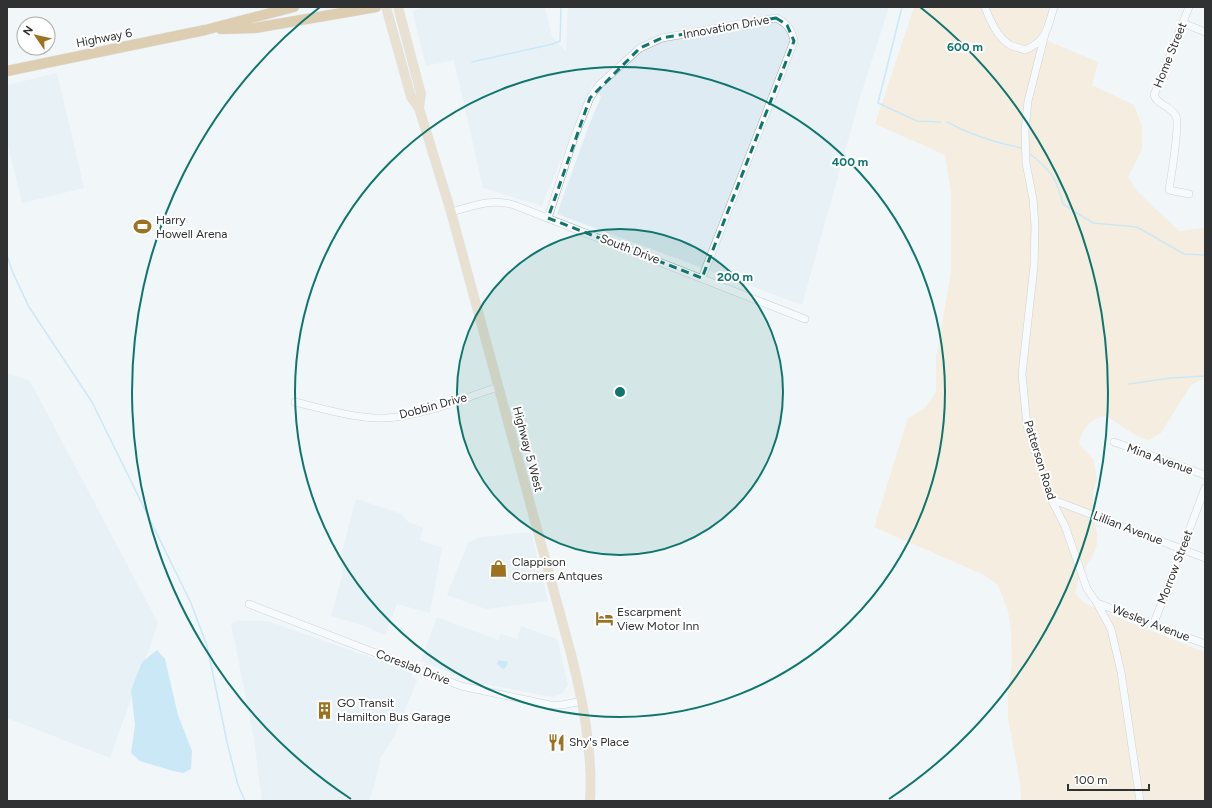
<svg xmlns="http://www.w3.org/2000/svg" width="1212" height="808" viewBox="0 0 1212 808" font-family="Figtree,sans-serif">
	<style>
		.built { fill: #deebf2 }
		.green { fill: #fae4c1 }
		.water { fill: #9dd7f4 }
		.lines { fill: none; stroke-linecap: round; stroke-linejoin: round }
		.stream { stroke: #9dd7f4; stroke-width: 1.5 }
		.minor-casing { stroke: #a3a8aa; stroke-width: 8 }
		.major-casing { stroke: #d1d2d2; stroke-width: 10 }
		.highway-casing { stroke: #d1d2d2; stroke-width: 11 }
		.minor { stroke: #fff; stroke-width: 7 }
		.major { stroke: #ddc59d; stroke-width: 9 }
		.highway { stroke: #c69e5b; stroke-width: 10 }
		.marked { fill: none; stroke: #0f766e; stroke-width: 3; stroke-dasharray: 8 5; stroke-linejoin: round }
		.ring { fill: none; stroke: #0f766e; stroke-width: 2 }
		.labels { text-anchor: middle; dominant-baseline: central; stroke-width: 4; stroke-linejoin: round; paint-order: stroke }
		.street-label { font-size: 12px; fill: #2f3132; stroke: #fff }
		.poi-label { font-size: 12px; fill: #2f3132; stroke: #fff; text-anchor: start }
		.centre { fill: #0f766e; stroke: #fff; stroke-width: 2 }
		.ring-label { font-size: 12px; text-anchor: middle; font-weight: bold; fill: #0f766e; stroke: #fff; stroke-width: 4; stroke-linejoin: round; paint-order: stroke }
	</style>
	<rect width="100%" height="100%" fill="#f1f6f9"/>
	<path class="built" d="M427 7H545L552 37 566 51 568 7H889L861 94 802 305 557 214 589 125 601 97 592 85 542 206 483 188 454 60 426 66 413 14 414 10Z
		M57 73 84 188 22 203 7 141V85Z
		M7 373 30 381 158 623 110 758 7 718Z
		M356 499 402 514 408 522 423 527 420 540 442 548 430 613 397 604 385 635 362 625 331 616 342 576 341 556Z
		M531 532 548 601 486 609 447 595 468 543 481 537Z
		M437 617 498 640 501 634 517 639 521 626 557 639 568 685 563 693 553 697 473 682 421 661Z
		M237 621H268L409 671 417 681 394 737 381 757 375 783 369 801H262L254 739 231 623Z"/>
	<path class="green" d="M914 7H1053L1046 40 1098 62 1092 85 1134 105 1142 126V149L1128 177 1137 191 1179 231 1205 228V378L1191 385 1161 433 1148 440 1137 436 1106 416C1089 419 1083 428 1079 444L1093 459 1097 479 1093 493V512L1097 533V545L1092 557 1079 578 1075 593 1085 603 1104 612 1205 652V801H1021L1020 783 1008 718V689L1012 664 1011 632 1008 611 998 585 984 575 874 527 908 418 925 408 936 392V358L951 273V191L945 155 875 124Z"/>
	<path class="water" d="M157 650 165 659 178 715 192 751 191 769 183 773 173 771 140 761 131 753 135 725 131 690 142 662Z
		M499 660 508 662 506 667 503 669 497 664Z"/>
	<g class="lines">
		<path class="stream" d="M902 7 878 103 917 121 941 122
			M472 62 553 44 560 41 561 7
			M947 122C971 135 996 143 1022 148
			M1030 154C1051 170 1057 179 1063 204L1093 223 1137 227 1184 254 1205 255
			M7 256 13 273 29 307 92 402 191 603 207 646 227 742 238 785 245 801
			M1129 384 1170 378 1205 376"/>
		<defs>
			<path id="minor" d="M985 7C989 19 998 38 1010 45 1014 47 1020 48 1025 50 1048 40 1047 28 1054 7
				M1189 7 1154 95C1157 105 1171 106 1176 116 1180 125 1171 177 1169 190L1189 194
				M1183 23 1205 32
				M1045 34 1028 101 1025 131 1026 163 1033 199 1035 226 1034 266 1022 374 1027 426 1051 499 1065 526 1087 589 1097 603 1111 629 1121 672 1140 801
				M451 212C474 206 491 198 514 205L805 319
				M548 218 574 138 590 98 599 85 640 48 662 38 776 18C787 23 792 30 794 41L702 278
				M295 402C324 409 356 419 386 418 423 416 464 398 498 387
				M1114 442 1205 475
				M1051 499 1205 558
				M1097 603 1205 644
				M249 604 461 686 550 705H562L582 701
				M1154 623 1205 488"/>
			<path id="major" d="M386 7 411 97 419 108 451 212 571 654C583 702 593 751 590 801
				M398 7 421 94 419 108"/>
			<path id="highway" d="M221 29 255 28 376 7
				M7 71 205 30 294 7"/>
		</defs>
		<use href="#minor" class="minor-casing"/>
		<use href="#major" class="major-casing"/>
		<use href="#highway" class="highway-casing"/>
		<use href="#minor" class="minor"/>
		<use href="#major" class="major"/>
		<use href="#highway" class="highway"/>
	</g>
	<path d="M0 0H1212V808H0ZM776 18 787 25 794 41 702 278 548 218 590 98 640 48 662 38Z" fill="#f1f6f9" fill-opacity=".55" fill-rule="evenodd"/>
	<path class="marked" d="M776 18 787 25 794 41 702 278 548 218 590 98 640 48 662 38Z"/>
	<circle cx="620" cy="392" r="163" fill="#0f766e" fill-opacity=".12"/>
	<g class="ring">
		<circle cx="620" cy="392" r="163"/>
		<circle cx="620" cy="392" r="325"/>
		<path d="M351 799A488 488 0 0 1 320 7M920 7A488 488 0 0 1 889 799"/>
	</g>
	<defs>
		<symbol id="stadium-bare" viewBox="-9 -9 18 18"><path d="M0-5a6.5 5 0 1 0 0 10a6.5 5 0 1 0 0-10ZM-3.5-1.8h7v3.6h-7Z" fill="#9c7221" stroke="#fff" stroke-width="2.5" paint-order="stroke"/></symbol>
		<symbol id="shop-bare" viewBox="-9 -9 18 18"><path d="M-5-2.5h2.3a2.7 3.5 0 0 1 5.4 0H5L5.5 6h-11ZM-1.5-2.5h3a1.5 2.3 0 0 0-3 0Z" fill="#9c7221" stroke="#fff" stroke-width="2.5" paint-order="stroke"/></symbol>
		<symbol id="hotel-bare" viewBox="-9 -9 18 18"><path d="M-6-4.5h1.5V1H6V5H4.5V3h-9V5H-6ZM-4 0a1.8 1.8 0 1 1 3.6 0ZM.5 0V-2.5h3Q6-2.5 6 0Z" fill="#9c7221" stroke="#fff" stroke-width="2.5" paint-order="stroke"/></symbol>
		<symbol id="building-bare" viewBox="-9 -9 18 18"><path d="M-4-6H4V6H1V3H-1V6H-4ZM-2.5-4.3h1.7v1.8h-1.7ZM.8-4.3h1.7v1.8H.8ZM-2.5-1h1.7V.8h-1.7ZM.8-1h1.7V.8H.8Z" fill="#9c7221" stroke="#fff" stroke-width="2.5" paint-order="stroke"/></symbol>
		<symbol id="restaurant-bare" viewBox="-9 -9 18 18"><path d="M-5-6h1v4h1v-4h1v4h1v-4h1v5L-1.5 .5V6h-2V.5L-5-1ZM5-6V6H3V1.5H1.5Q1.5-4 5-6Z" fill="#9c7221" stroke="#fff" stroke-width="2.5" paint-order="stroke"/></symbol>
	</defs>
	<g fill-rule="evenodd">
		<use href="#stadium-bare" x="130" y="214" width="25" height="25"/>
		<use href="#shop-bare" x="486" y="556" width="25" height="25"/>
		<use href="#hotel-bare" x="592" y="606" width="25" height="25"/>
		<use href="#building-bare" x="312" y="698" width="25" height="25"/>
		<use href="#restaurant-bare" x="544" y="730" width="25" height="25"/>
	</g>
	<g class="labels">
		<g class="street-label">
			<text transform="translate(726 27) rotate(-10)">Innovation Drive</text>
			<text transform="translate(104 38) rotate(-11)">Highway 6</text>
			<text transform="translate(1170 55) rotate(-68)">Home Street</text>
			<text transform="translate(630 249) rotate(21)">South Drive</text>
			<text transform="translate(433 406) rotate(-15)">Dobbin Drive</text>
			<text transform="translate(528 449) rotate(75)">Highway 5 West</text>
			<text transform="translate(1160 459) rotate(20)">Mina Avenue</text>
			<text transform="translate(1040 460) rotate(73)">Patterson Road</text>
			<text transform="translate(1128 528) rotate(21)">Lillian Avenue</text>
			<text transform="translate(1175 567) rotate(-69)">Morrow Street</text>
			<text transform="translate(1151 623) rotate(21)">Wesley Avenue</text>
			<text transform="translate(413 667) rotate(21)">Coreslab Drive</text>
		</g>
		<g class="poi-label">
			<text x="156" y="220">Harry<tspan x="156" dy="14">Howell Arena</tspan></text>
			<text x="512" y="562">Clappison<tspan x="512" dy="14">Corners Antques</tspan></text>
			<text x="617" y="612">Escarpment<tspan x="617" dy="14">View Motor Inn</tspan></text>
			<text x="337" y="703">GO Transit<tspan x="337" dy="14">Hamilton Bus Garage</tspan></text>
			<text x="569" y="742">Shy's Place</text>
		</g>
	</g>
	<circle cx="620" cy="392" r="6" class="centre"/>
	<g class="ring-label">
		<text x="965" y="51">600 m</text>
		<text x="850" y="166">400 m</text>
		<text x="735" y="281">200 m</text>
	</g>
	<rect width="1212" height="808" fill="none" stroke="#2f3132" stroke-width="16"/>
	<g transform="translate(36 36) rotate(304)"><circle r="19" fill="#ffffff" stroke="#acadad"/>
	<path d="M0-3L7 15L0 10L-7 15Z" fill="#9c7221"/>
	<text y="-6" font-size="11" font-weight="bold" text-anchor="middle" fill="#2f3132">N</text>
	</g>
	<path d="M1068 784v6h81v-6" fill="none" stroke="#2f3132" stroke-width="2"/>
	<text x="1074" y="784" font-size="12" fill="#2f3132" stroke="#ffffff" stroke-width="3" paint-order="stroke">100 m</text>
</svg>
